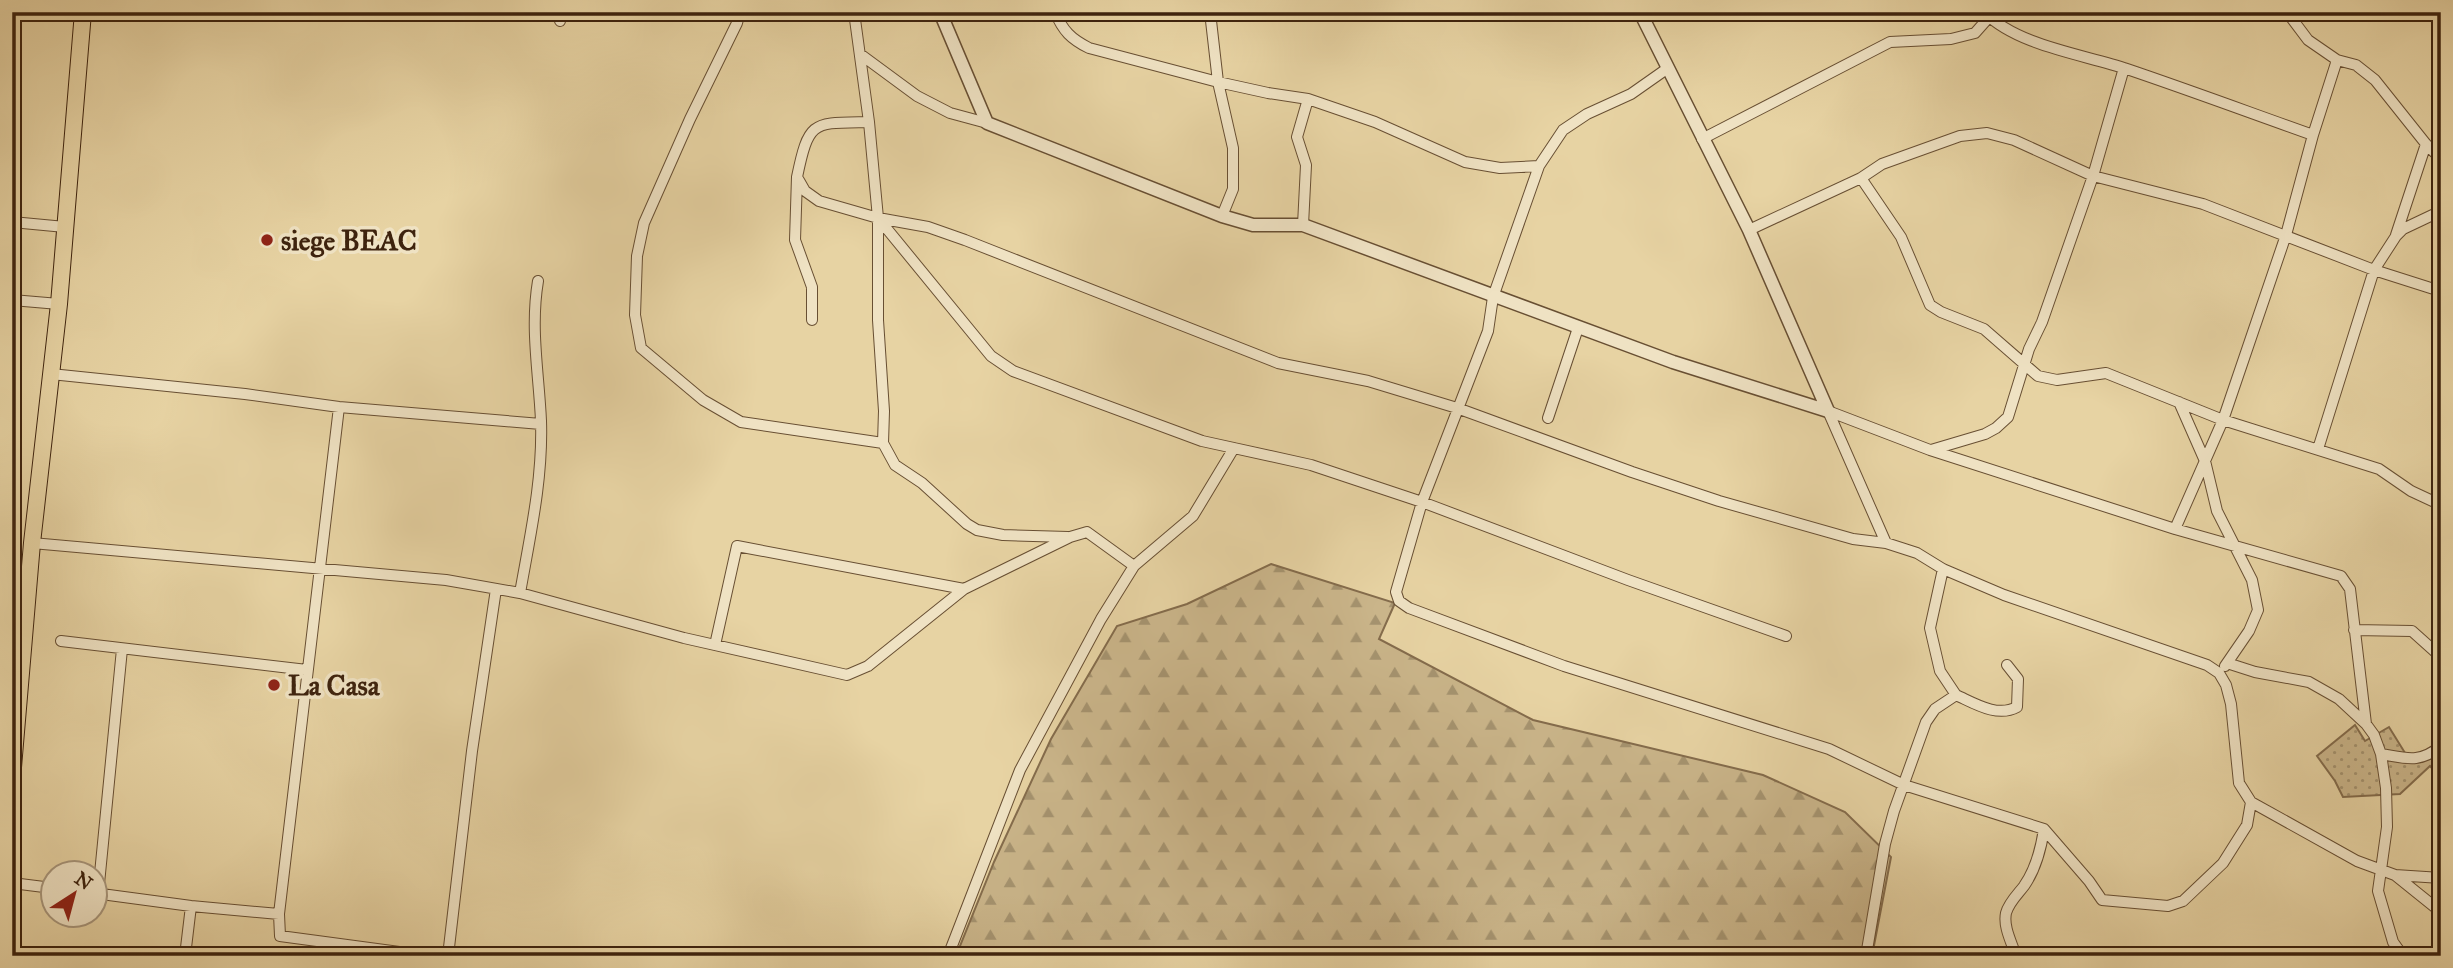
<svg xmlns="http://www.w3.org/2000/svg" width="2453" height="968" viewBox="0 0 2453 968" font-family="'IM FELL Great Primer',serif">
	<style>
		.grass { fill: url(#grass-dots); stroke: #846c4c; stroke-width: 2 }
		.forest { fill: url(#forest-firs); stroke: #846c4c; stroke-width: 2 }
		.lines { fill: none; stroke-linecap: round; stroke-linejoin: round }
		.minor-casing { stroke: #684f33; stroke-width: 12 }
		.tertiary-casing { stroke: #684f33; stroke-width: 15 }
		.primary-casing { stroke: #3e230e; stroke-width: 18 }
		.minor { stroke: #efe2c3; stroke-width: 10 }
		.tertiary { stroke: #efe2c3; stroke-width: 12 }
		.primary { stroke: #e7d3a3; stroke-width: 16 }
		.poi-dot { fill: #8f2418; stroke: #efe2c3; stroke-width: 2.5 }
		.labels { text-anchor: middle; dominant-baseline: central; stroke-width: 7; stroke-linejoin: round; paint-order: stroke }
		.poi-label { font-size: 28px; font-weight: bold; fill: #3e230e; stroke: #efe2c3; text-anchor: start }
	</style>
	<defs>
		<pattern id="grass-dots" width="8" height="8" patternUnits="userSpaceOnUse" patternTransform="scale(1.75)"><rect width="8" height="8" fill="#cab58a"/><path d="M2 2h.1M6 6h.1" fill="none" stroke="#a5936f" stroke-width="1.8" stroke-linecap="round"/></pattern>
		<pattern id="forest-firs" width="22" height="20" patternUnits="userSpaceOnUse" patternTransform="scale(1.75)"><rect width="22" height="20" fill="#cab58a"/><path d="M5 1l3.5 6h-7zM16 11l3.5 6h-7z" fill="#a5936f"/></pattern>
	</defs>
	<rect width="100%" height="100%" fill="#e7d3a3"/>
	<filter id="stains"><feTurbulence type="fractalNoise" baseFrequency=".00286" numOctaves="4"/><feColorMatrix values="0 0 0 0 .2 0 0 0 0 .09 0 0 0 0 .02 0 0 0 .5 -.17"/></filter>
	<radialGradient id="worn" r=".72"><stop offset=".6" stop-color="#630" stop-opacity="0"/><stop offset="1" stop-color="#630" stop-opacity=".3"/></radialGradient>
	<path class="grass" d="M2355 725 2365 741 2389 727 2410 761 2441 742V778L2430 766 2400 794 2343 797 2335 781 2317 756Z"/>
	<path class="forest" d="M1271 564 1395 603 1379 639 1533 720 1763 775 1845 812 1891 857 1872 956H956L994 862 1051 739 1117 626 1187 604Z"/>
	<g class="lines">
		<defs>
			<path id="minor" d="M558 12 560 21
				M740 12 737 23 690 119 644 223 637 256 635 315 641 348 703 400 741 422 883 443
				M854 12 869 122 878 218V320L884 411 883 443 895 465 922 483 967 524 977 530 1003 535 1068 537
				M1055 12C1063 31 1071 39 1089 48L1218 82 1268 93 1308 99 1375 122 1465 162 1500 168 1539 166
				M1210 12 1218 82 1233 148V189L1222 216
				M1984 12C2018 46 2082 54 2127 69 2189 90 2251 113 2313 135
				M1641 14 1655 12
				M860 54 917 96 950 113 987 123
				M2337 60 2356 65 2375 80 2426 144 2441 159
				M869 122C813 123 809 119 797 177L805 191 819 201 878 218 928 227 965 240 1278 363 1368 381 1457 408 1632 472 1719 501 1853 539 1886 543 1917 553 1943 569 2004 595 2207 665 2219 673 2226 685 2231 704 2239 783 2251 802 2247 825 2223 863 2183 901 2168 906 2102 900 2089 881 2044 829 1904 785 1829 749 1564 666 1409 608 1399 601 1396 592 1422 502 1488 331 1493 297 1539 166 1563 130 1587 114 1631 94 1668 68
				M1702 139 1890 42 1951 39 1975 33 1991 15
				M797 177 795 240 812 287V320
				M1861 178 1901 237 1930 305 1941 312 1984 329 2038 376 2057 380 2106 373 2223 420 2379 469 2411 491 2441 505
				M878 218 991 356 1013 371 1202 441 1311 465 1422 502 1628 580 1786 636
				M12 222 65 227
				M1303 225 1306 165 1297 137 1308 99
				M1749 230 1861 178 1882 164 1960 136 1987 133 2014 140 2093 176 2203 204 2374 270 2396 236 2403 229 2441 211
				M2396 235 2426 144
				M12 300 59 304
				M51 374 245 394 339 407 541 424
				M2179 402 2205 461 2217 511 2252 580 2258 610 2249 631 2225 666
				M339 407 279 914 280 936 429 956
				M1828 411 1930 450 2175 529 2341 576 2350 589 2366 724
				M1828 411 1886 543
				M1548 418 1578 328
				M2318 449 2374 270 2440 291
				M1931 450 1985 434 1996 428 2008 417 2029 349 2042 322 2093 176 2124 68
				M2175 529 2223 420 2286 235 2313 135 2337 60 2308 40 2287 12
				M32 543 446 580 520 593 684 638 847 675 868 666 964 589 1070 537 1087 532 1134 566
				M520 593C530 536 543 479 541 421 539 374 530 329 538 281
				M2354 630 2412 631 2441 657
				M61 641 307 670
				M715 645 737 546 964 589
				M2227 663 2255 672 2309 682 2339 699 2366 724 2374 735 2381 754 2386 788 2387 827 2378 891 2393 942 2403 956
				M1956 695C1974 703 1997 718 2017 707L2018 679 2007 665
				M2381 754C2406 758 2419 764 2441 746
				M2251 802 2357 861 2395 875 2441 912
				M2395 875 2441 878
				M12 883 52 888
				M94 893 191 906 279 914
				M98 894 122 649
				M185 956 191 906
				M448 956 472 751 496 589
				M948 956 1020 770 1101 619 1134 566 1193 516 1234 448
				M1866 956 1885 844 1894 811 1926 722 1935 709 1956 695 1940 671 1930 628 1943 569
				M2016 956C2012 943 2003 927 2006 913 2009 902 2018 894 2024 886 2036 869 2041 849 2044 829"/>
			<path id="tertiary" d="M940 12 987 123 1222 216 1253 225H1303L1673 362 1828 411
				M1640 12 1749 230 1828 411"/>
			<path id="primary" d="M12 779 32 543 59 304 83 12"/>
		</defs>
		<use href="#minor" class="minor-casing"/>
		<use href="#tertiary" class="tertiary-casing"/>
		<use href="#primary" class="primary-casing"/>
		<use href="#minor" class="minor"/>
		<use href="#tertiary" class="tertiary"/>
		<use href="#primary" class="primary"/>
	</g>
	<g class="poi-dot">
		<circle cx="267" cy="240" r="7"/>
		<circle cx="274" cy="685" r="7"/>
	</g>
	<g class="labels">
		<g class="poi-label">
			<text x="281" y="240">siege BEAC</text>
			<text x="288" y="685">La Casa</text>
		</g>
	</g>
	<rect width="2453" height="968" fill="none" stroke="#e7d3a3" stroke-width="42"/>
	<rect x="14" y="14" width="2425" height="940" fill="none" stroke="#3e230e" stroke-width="3.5"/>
	<rect x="21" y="21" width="2411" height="926" fill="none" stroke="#3e230e" stroke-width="2"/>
	<g transform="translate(74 894) rotate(36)"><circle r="33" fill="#efe2c3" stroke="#a8967b" stroke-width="2"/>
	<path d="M0-5L12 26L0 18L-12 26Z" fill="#8f2418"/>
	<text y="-10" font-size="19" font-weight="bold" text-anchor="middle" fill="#3e230e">N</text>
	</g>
	<rect width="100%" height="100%" filter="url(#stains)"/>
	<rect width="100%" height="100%" fill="url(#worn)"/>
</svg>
